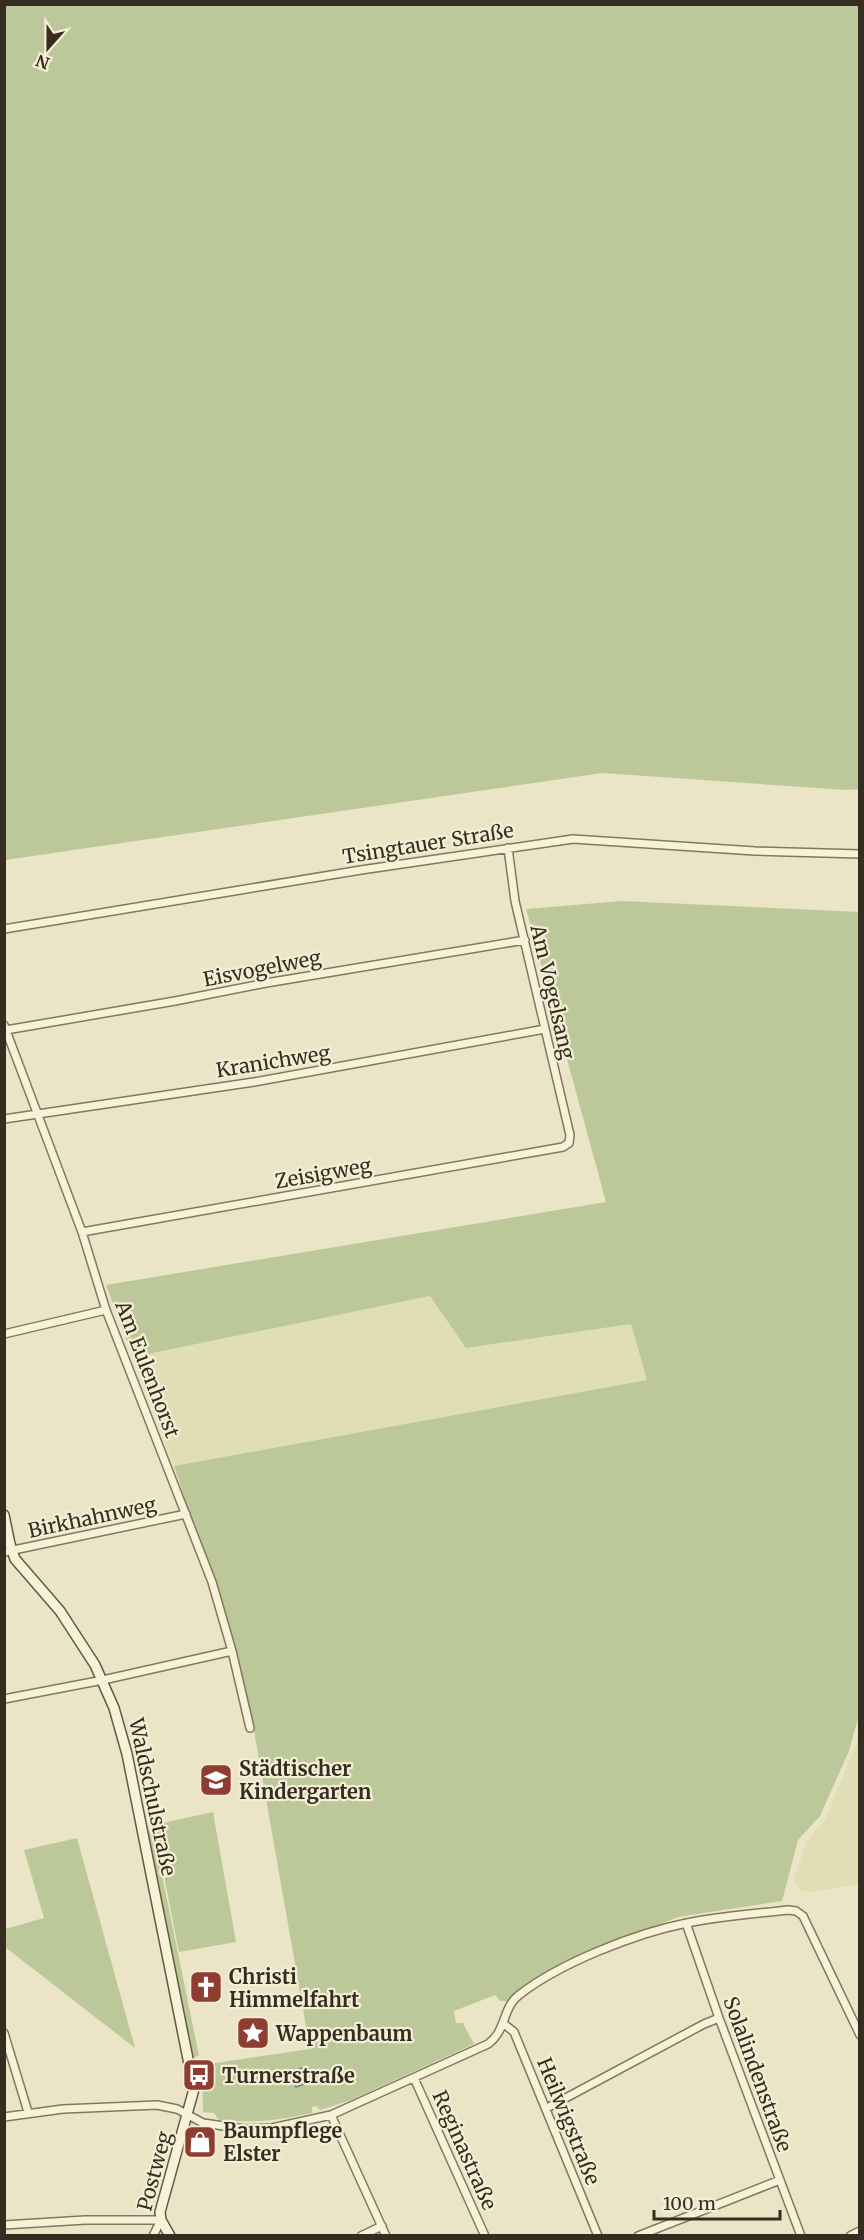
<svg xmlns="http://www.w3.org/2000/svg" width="864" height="2240" viewBox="0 0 864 2240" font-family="Merriweather,serif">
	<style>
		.farmland { fill: #e0deb4 }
		.green { fill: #bdc89a }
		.water { fill: #a7bfbb; stroke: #6e8c89; stroke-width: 1.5 }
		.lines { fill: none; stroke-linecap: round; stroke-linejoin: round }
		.street-casing { stroke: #85775d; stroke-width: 10 }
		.secondary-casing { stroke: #675840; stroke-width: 12 }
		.street { stroke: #f6f1d9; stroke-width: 7 }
		.secondary { stroke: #f6f1d9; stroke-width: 9 }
		.labels { text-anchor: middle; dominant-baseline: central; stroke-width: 4.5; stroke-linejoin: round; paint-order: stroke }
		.street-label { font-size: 20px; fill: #362d20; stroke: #f3eed5 }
		.poi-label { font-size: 20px; font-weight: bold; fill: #362d20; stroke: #f3eed5; text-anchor: start }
	</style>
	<rect width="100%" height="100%" fill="#ebe4c6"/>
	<path class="farmland" d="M431 1296 466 1348 631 1324 647 1380 174 1466 133 1357Z
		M859 1737V1884L810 1892 799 1890 794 1879 807 1841 825 1820Z"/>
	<path class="green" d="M4 5H859V789L846 790 602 773 5 860Z
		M622 901 859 912V1715L849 1751 820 1816 798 1840 782 1901 678 1917 584 1954 535 1979 515 1993 509 2001H500L495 1995 454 2011 456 2023H463L474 2044 351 2100 320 2110 316 2106 312 2107V2113C275 2121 256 2123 219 2120L214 2113 203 2112 202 2065 310 2049 253 1725 234 1648 174 1466 647 1380 631 1324 466 1348 430 1296 133 1357 106 1285 606 1202 526 909Z
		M213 1812 236 1942 179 1952 154 1825Z
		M141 1828 149 1831 155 1841 199 2056 189 2058Z
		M77 1838 135 2048 5 1947V1929L44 1918 24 1850Z"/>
	<path class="water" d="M302 2068 307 2083 296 2087 290 2072Z"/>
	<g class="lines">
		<defs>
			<path id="street" d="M4 929 361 870 573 839 755 851 860 854
				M4 1025 82 1232 106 1310 212 1582 232 1651 250 1728
				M6 1030 175 1001 266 983 525 940
				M4 1119 254 1082 545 1029
				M82 1232 563 1147 569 1143 570 1135 515 901 508 848
				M4 1334 106 1310
				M4 1552 186 1514
				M4 1699 103 1680 232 1651
				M686 1923 719 2018 801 2236
				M504 2024 514 2032 598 2236
				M4 2033 28 2112
				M414 2078 485 2236
				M547 2108 704 2024 719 2018
				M331 2115 386 2236
				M4 2117 63 2109 157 2105 177 2109 203 2123 245 2129 272 2128 331 2115 488 2044C507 2030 502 2008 519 1995 560 1963 636 1933 687 1923 720 1916 754 1914 788 1910L796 1911 803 1916 860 2035
				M4 2225 85 2220H161
				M153 2236 161 2220
				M361 2236 382 2226
				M638 2236 780 2180
				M850 2236 860 2231"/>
			<path id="secondary" d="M4 1515 10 1544 15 1559 60 1611 95 1665 114 1708 127 1754 194 2089 160 2212 161 2220 170 2236"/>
		</defs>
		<use href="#street" class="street-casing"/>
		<use href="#secondary" class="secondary-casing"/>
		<use href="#street" class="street"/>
		<use href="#secondary" class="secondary"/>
	</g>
	<defs>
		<symbol id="school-square" viewBox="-11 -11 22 22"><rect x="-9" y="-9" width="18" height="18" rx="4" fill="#8f3c31" stroke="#f3eed5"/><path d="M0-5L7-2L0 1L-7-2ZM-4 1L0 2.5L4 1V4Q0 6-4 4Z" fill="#fff"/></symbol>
		<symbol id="church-square" viewBox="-11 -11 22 22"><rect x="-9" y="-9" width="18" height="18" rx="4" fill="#8f3c31" stroke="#f3eed5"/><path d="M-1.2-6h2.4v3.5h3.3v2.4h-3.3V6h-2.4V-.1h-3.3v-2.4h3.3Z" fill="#fff"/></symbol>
		<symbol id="sight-square" viewBox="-11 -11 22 22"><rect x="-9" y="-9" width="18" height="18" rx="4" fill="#8f3c31" stroke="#f3eed5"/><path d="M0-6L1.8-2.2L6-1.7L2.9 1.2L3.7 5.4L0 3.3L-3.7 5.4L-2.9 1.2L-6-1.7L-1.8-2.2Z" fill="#fff"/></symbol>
		<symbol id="bus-square" viewBox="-11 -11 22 22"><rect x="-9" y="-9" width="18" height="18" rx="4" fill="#8f3c31" stroke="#f3eed5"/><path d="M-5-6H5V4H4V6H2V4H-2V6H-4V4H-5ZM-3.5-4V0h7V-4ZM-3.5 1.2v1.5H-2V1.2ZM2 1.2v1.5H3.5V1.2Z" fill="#fff"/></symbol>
		<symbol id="shop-square" viewBox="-11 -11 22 22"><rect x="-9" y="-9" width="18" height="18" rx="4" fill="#8f3c31" stroke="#f3eed5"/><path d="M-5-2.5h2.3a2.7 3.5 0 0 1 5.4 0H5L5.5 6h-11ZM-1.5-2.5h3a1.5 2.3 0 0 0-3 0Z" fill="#fff"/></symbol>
	</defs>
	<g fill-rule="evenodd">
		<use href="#school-square" x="197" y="1761" width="38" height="38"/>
		<use href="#church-square" x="187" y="1968" width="38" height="38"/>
		<use href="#sight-square" x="234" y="2014" width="38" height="38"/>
		<use href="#bus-square" x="180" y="2056" width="38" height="38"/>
		<use href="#shop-square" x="181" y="2123" width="38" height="38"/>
	</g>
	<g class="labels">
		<g class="street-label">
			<text transform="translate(428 843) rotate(-9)">Tsingtauer Straße</text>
			<text transform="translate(262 968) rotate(-11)">Eisvogelweg</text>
			<text transform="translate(553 992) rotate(77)">Am Vogelsang</text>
			<text transform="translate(273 1061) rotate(-9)">Kranichweg</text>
			<text transform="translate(323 1173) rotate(-10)">Zeisigweg</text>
			<text transform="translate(148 1369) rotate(69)">Am Eulenhorst</text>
			<text transform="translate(92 1517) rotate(-12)">Birkhahnweg</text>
			<text transform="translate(153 1797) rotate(78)">Waldschulstraße</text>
			<text transform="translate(758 2074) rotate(70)">Solalindenstraße</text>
			<text transform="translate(569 2121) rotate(68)">Heilwigstraße</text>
			<text transform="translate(465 2150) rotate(66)">Reginastraße</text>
			<text transform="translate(154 2171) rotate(-75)">Postweg</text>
		</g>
		<g class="poi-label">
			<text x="239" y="1768">Städtischer<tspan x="239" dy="23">Kindergarten</tspan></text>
			<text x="229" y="1976">Christi<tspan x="229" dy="23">Himmelfahrt</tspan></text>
			<text x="276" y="2033">Wappenbaum</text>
			<text x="222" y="2075">Turnerstraße</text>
			<text x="223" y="2130">Baumpflege<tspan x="223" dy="23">Elster</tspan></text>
		</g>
	</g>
	<rect width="864" height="2240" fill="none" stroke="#362d20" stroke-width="12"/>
	<g transform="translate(48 48) rotate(201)" stroke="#f3eed5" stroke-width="4.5" paint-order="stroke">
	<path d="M0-4.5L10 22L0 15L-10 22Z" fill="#362d20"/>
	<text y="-9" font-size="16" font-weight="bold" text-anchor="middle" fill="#362d20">N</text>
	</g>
	<path d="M654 2210v9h126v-9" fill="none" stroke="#362d20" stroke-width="3"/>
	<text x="663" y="2210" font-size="18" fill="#362d20" stroke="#f3eed5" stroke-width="4.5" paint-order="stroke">100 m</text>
</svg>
